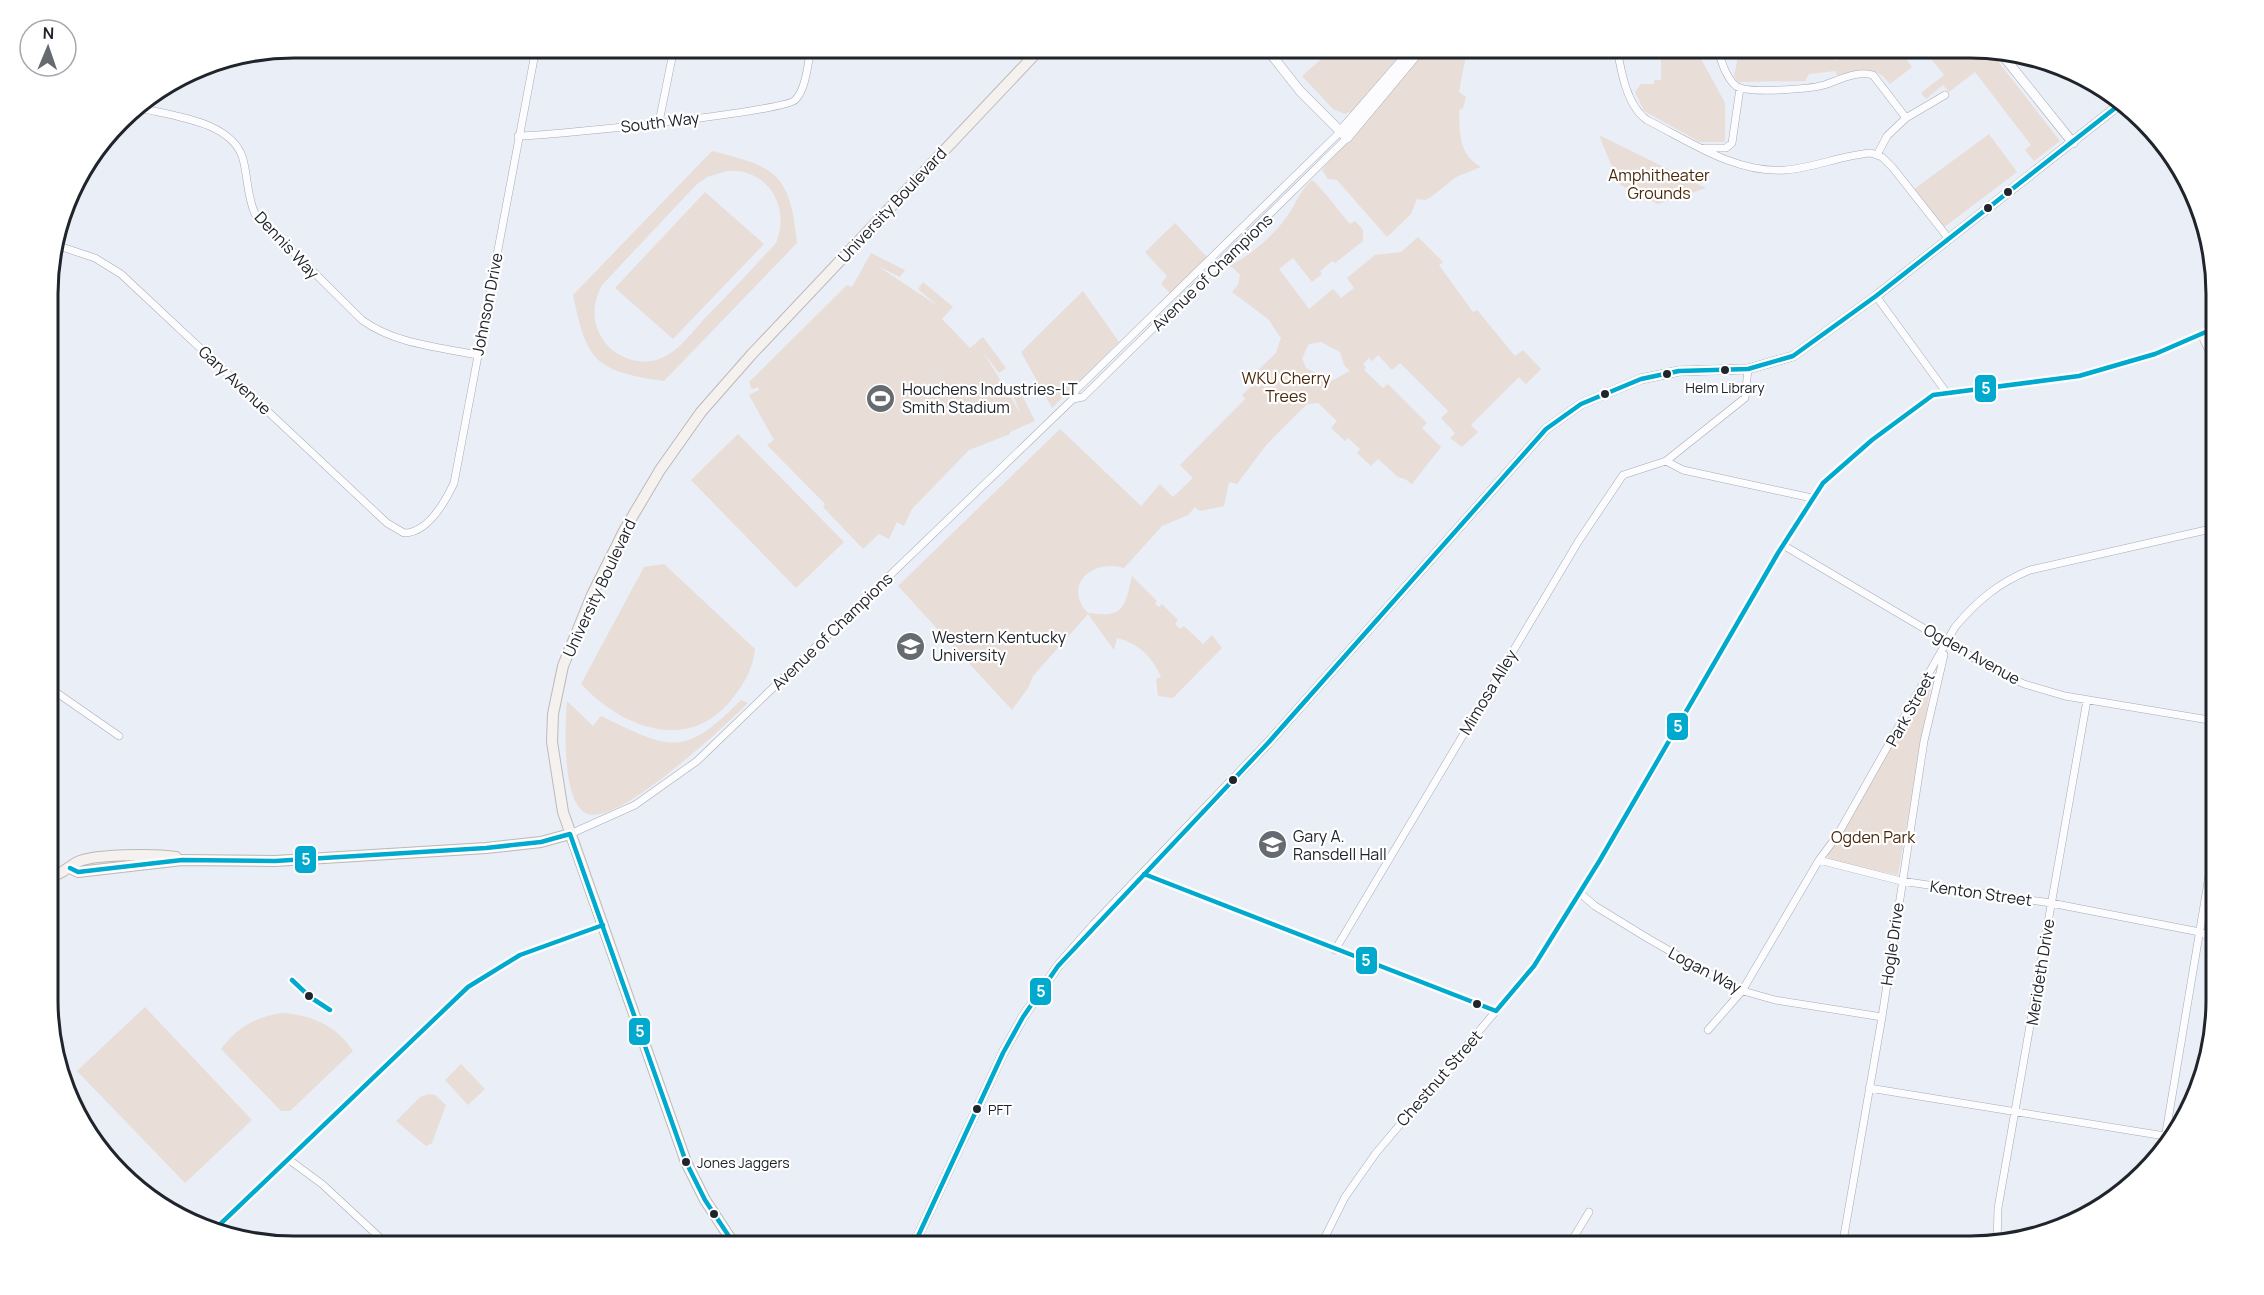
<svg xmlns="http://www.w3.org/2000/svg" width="2264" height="1295" viewBox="0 0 2264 1295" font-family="Manrope,sans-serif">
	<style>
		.green { fill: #e8ddd7; fill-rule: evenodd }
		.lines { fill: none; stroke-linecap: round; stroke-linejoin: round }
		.minor-casing { stroke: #a6abb3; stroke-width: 8 }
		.tertiary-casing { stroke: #a6abb3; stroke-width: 10 }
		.primary-casing { stroke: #beb9b8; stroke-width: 12 }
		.minor { stroke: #fcfcfe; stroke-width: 7 }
		.tertiary { stroke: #fcfcfe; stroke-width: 9 }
		.primary { stroke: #f5f1ee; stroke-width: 10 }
		.bus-1-casing { stroke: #fff; stroke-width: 9 }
		.bus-1 { stroke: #00a9ce; stroke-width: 4.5 }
		.bus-dot { fill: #20242b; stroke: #fff; stroke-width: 2 }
		.labels { text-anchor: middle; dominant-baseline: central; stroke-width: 4.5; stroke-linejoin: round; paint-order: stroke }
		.bus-label { font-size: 14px; fill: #20242b; stroke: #fff; text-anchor: start }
		.street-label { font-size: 16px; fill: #20242b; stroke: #fff }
		.park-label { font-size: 16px; fill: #49290c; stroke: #fff }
		.poi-label { font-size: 16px; fill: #20242b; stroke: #fff; text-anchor: start }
		.rim { fill: none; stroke: #20242b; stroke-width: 3 }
		.line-badge { stroke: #fff; stroke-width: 2 }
		.badge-label { font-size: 16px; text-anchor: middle; font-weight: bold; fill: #fff }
	</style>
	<rect width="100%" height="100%" fill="#e9eef7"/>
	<path class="green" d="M1334 48H1406L1352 111 1345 114 1333 109 1302 76Z
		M1425 48H1464L1465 60 1459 92 1466 97 1463 108 1459 110C1460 133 1458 154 1481 167L1456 177 1431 197 1425 200 1417 199 1411 214 1387 237 1337 180 1328 179 1322 170Z
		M1666 48H1704L1699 55 1725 103V142H1700L1644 111 1635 92 1641 84H1654V80H1661V56L1666 55Z
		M1740 48H1825L1836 61 1853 48H1898L1912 67 1890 84C1875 63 1858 71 1837 76L1836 71 1809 74 1805 81 1738 82 1734 76Z
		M1924 48 1990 51 2060 141 2034 161 2025 150 2031 145 1975 72 1949 92 1943 85 1926 99 1921 93 1944 75 1928 55 1925 57 1920 51Z
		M1989 134 2017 172 1943 228 1913 190Z
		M1599 135 1706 188 1658 204 1619 184Z
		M712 151C777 167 790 174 797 243L664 381C596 371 587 363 573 295ZM727 171C768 168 791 207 776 243 753 268 730 293 706 317 693 331 680 350 662 358 641 367 614 358 602 338 591 321 593 302 602 285L696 185 707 177Z
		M1312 180C1318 183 1342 215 1350 224L1355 221 1363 230V241L1335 263 1332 261 1320 271 1322 274 1312 282 1293 258 1279 269 1309 309 1333 289 1341 298 1354 288 1347 278 1375 255 1401 252 1418 237 1443 262 1439 265 1473 312 1477 310 1515 356 1523 350 1541 369 1526 384 1519 377 1471 425 1478 432 1462 447 1450 438 1455 433 1441 418 1448 411 1400 363 1392 370 1378 355 1372 361 1369 358 1363 364 1366 367 1364 370 1383 388 1388 384 1427 423 1422 428 1441 447 1412 484 1405 479 1398 477 1378 459 1371 466 1357 453 1360 449 1348 438 1345 441 1331 428 1337 421 1318 403 1307 404 1267 444 1237 484 1229 482 1224 506 1200 511 1195 507 1188 515 1162 526 1124 568C1092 558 1062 586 1088 613 1095 613 1101 615 1108 614 1127 613 1128 591 1132 576L1157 601 1155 604 1159 607 1162 604 1178 620 1175 624 1180 629 1184 626 1203 644 1212 635 1222 648 1173 698 1158 696 1156 679 1161 677C1152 656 1138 643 1117 638L1114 650 1088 614 1033 676 1028 688 1012 710 898 586 1060 429 1141 506 1160 484 1173 497 1193 478 1180 465 1245 399 1242 395 1261 377 1256 372 1276 353 1281 338 1268 319 1232 292 1238 285 1240 275 1232 267 1224 268C1247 259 1274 236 1288 215 1296 203 1301 189 1312 180ZM1321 342 1340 352 1344 365 1350 371 1331 381 1306 368 1302 358 1309 344Z
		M705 192 764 244 673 339 615 288Z
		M1175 223 1207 257 1170 293 1161 284 1167 276 1145 252Z
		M871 253 905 270 900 277 876 265 938 306 918 289 923 282 953 307 942 319 970 348 983 337 1006 368 999 373 983 352 1021 414 1011 391 1018 387 1035 421 1010 432V434L969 450 912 509 904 526 897 522 889 539 879 534 863 549 823 507 825 504 767 445 774 440 749 395 759 390 758 387 752 389 749 382 847 285 852 287Z
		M1083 291 1119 342 1052 408 1021 352Z
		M738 434 844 542 796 588 691 480Z
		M664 564 755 649C753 667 746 681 735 695 692 755 623 729 581 684L644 567Z
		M1933 673 1898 875 1829 860 1827 853Z
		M741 700 748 703C725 726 619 825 588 814 561 805 565 724 567 701L593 726 601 716C670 749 683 759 741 700Z
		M145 1007 252 1120 185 1183 77 1071Z
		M283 1013C312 1015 337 1026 353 1051L290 1111H281L221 1049C237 1028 256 1016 283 1013Z
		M461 1064 485 1089 468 1105 445 1080Z
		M429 1094 435 1095 446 1105 432 1143 426 1146 396 1121 420 1097Z"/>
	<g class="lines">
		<defs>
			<path id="minor" d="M1617 48C1621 72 1627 106 1647 120 1689 141 1736 174 1785 170 1814 168 1842 155 1871 153L1882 157 1893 168 1949 239
				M1717 48C1721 60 1726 78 1736 86 1747 94 1810 89 1824 85 1839 80 1858 70 1873 75L1906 118 1887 136 1877 155
				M135 107C170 116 232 120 243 159 248 178 247 196 255 214L362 320C395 344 438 347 478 355
				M1906 118 1945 95
				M659 122 674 48
				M518 136C548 136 784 112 795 100 806 90 808 62 811 48
				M1705 148H1726L1732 143 1740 88
				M59 246 95 258 121 274 387 523 404 533C428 533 445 502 454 483L536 48
				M50 287 72 191
				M1876 296 1946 392
				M2202 336 2215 364
				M1073 399 1083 397 1347 138
				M1666 461 1683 470 1812 498
				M1783 545 1979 661 2024 684 2065 696 2215 721
				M50 688 119 736
				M570 834 635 805 697 761 1073 399 1076 390 1340 132
				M1819 860 1901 881 2051 903 2215 935
				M1144 874 1496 1011
				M1580 893 1595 906 1649 939 1736 989 1775 1000 1882 1017
				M1335 950 1578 542 1623 475 1666 461 1745 398 1748 369
				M1708 1030 1742 991 1819 860 1837 836 1955 627C1977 601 1998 583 2030 570L2215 528
				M1869 1088 2165 1136
				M2164 1144 2215 840
				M288 1159 322 1184 390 1247
				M213 1231 468 987 520 955 603 925
				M1997 1244 1998 1208 2087 700
				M1320 1247 1345 1197 1376 1153 1534 966 1611 842 1778 553 1823 483 1872 440 1933 395 2079 376 2155 354 2215 328
				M1568 1247 1589 1212
				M1842 1247 1882 1017 1924 741 1944 655"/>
			<path id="tertiary" d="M1266 48 1300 91 1347 138 1422 48
				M2000 52 2073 143
				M1340 132 1413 48
				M913 1247 1003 1053 1023 1017 1058 966 1094 925 1268 743 1546 429 1581 404 1641 379 1679 371 1748 369 1793 356 1876 296 2119 105"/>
			<path id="primary" d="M70 868 78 872 182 860 275 861 486 848 541 842 570 834
				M50 878C59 874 66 870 74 864 88 853 158 854 176 857
				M2028 1238 2054 1232
				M736 1247 705 1200 686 1162 563 812 552 742 553 714 563 666 592 595 625 529 660 470 701 412 752 354 1041 48"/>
		</defs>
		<use href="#minor" class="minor-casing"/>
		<use href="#tertiary" class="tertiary-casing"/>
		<use href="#primary" class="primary-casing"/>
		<use href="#minor" class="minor"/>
		<use href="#tertiary" class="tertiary"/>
		<use href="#primary" class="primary"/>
		<defs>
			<path id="bus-1" d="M70 868 78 872 182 860 275 861 486 848 541 842 570 834 686 1162 705 1200 736 1247
				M1144 874 1496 1011 1534 966 1600 860 1778 553 1823 483 1872 440 1933 395 2079 376 2155 354 2215 328
				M292 980 310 997 330 1010
				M213 1231 468 987 520 955 603 925
				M913 1247 1003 1053 1023 1017 1058 966 1268 743 1546 429 1581 404 1641 379 1679 371 1748 369 1793 356 1876 296 2119 105"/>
		</defs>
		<use href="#bus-1" class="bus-1-casing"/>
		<use href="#bus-1" class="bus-1"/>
	</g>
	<defs>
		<symbol id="stadium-disc" viewBox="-11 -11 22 22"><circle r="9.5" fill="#666b72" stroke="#fff"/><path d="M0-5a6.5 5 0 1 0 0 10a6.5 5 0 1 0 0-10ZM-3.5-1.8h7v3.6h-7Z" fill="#fff"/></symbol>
		<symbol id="university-disc" viewBox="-11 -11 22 22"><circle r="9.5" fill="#666b72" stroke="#fff"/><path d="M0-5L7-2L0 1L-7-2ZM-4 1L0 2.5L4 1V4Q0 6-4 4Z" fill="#fff"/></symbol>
	</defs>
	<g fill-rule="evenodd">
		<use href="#stadium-disc" x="864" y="382" width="33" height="33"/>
		<use href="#university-disc" x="894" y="630" width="33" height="33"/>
		<use href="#university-disc" x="1256" y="828" width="33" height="33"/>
	</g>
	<g class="bus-dot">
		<circle cx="2008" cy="192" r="5"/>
		<circle cx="1988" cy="208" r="5"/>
		<circle cx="1725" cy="370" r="5"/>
		<circle cx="1667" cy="374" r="5"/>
		<circle cx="1605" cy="394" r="5"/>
		<circle cx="1233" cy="780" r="5"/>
		<circle cx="309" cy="996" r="5"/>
		<circle cx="1477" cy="1004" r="5"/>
		<circle cx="977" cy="1109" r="5"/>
		<circle cx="686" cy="1162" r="5"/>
		<circle cx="714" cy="1214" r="5"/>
	</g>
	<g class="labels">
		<g class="bus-label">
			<text x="1725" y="387" text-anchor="middle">Helm Library</text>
			<text x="988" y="1109">PFT</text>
			<text x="697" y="1162">Jones Jaggers</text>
		</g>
		<g class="street-label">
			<text transform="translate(660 122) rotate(-7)">South Way</text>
			<text transform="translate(892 205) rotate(-47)">University Boulevard</text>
			<text transform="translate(287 245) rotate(47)">Dennis Way</text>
			<text transform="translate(1212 272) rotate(-44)">Avenue of Champions</text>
			<text transform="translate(487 304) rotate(-79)">Johnson Drive</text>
			<text transform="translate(235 380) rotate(43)">Gary Avenue</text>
			<text transform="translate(599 588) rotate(-65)">University Boulevard</text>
			<text transform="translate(832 631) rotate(-44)">Avenue of Champions</text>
			<text transform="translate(1972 654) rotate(29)">Ogden Avenue</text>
			<text transform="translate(1488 692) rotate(-59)">Mimosa Alley</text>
			<text transform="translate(1910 709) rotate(-61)">Park Street</text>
			<text transform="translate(1981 893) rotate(8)">Kenton Street</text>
			<text transform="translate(1892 944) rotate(-82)">Hogle Drive</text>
			<text transform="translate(1705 970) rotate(28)">Logan Way</text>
			<text transform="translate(2040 972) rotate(-81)">Merideth Drive</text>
			<text transform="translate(1439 1078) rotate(-49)">Chestnut Street</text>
		</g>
		<g class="park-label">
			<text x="1659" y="175">Amphitheater<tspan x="1659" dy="18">Grounds</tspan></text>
			<text x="1286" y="378">WKU Cherry<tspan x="1286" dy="18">Trees</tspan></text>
			<text x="1873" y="837">Ogden Park</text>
		</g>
		<g class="poi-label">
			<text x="902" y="389">Houchens Industries-LT<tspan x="902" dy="18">Smith Stadium</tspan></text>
			<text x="932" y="637">Western Kentucky<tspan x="932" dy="18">University</tspan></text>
			<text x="1293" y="836">Gary A.<tspan x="1293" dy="18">Ransdell Hall</tspan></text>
		</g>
	</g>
	<path d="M0 0H2264V1295H0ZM294 58H1970A236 236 0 0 1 2206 294V1000A236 236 0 0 1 1970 1236H294A236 236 0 0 1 58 1000V294A236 236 0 0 1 294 58Z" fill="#fff" fill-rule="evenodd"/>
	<path class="rim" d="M294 58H1970A236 236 0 0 1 2206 294V1000A236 236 0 0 1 1970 1236H294A236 236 0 0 1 58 1000V294A236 236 0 0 1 294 58Z"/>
	<g class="line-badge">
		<rect x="1974" y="374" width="23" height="29" rx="6" fill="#00a9ce"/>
		<rect x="1666" y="712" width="23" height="29" rx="6" fill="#00a9ce"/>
		<rect x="294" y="845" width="23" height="29" rx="6" fill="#00a9ce"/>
		<rect x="1355" y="946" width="23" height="29" rx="6" fill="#00a9ce"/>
		<rect x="1029" y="977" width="23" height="29" rx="6" fill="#00a9ce"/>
		<rect x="628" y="1017" width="23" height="29" rx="6" fill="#00a9ce"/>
	</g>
	<g class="badge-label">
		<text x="1986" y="394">5</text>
		<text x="1678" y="732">5</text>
		<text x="306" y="865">5</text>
		<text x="1366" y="966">5</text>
		<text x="1041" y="997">5</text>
		<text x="640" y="1037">5</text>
	</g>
	<g transform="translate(48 48) rotate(2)"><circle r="28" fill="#ffffff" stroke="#a6a7aa" stroke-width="1.5"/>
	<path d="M0-4.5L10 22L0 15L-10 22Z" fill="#666b72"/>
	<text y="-9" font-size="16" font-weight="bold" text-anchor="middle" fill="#20242b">N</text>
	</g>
</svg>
